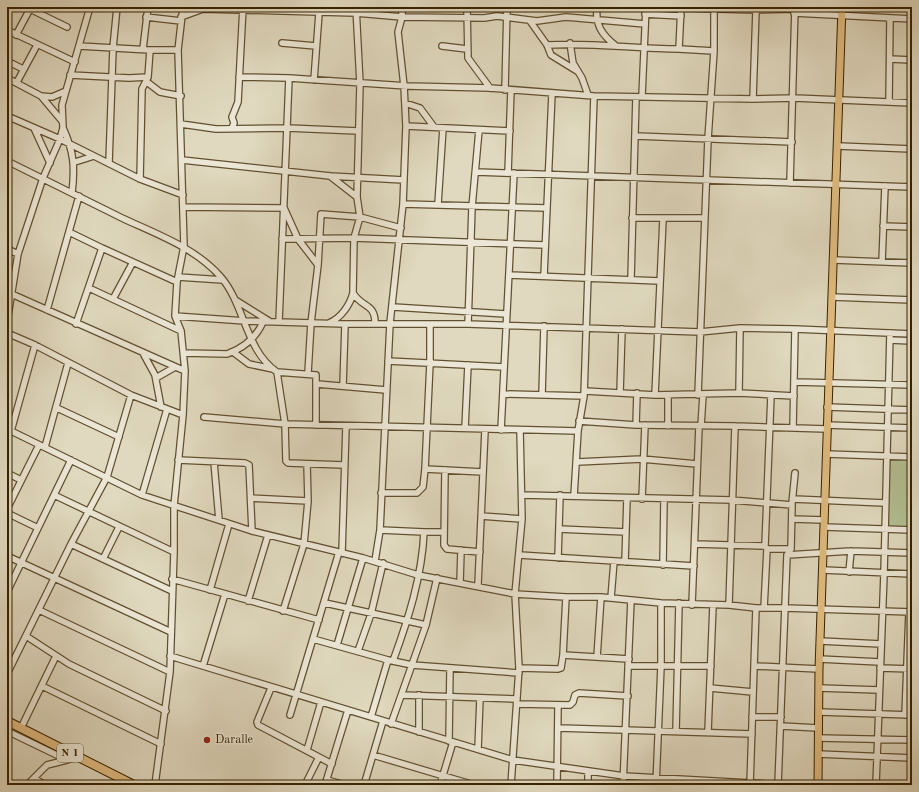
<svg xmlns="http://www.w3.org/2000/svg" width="919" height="792" viewBox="0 0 919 792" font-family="'Old Standard TT',serif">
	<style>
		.green { fill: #b2bf92; stroke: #75704a }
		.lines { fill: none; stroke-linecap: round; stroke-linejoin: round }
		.minor-casing { stroke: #625030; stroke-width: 8 }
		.major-casing { stroke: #382201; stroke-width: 9 }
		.highway-casing { stroke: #382201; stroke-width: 10 }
		.minor { stroke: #ebe6d5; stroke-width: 5.5 }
		.major { stroke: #e0bc80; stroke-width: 7 }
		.highway { stroke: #e0bc80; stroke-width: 8 }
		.poi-dot { fill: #8f2418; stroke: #ebe6d5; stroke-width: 1.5 }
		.labels { text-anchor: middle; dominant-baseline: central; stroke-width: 3; stroke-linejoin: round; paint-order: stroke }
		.shield { fill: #ebe6d5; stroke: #6e5d41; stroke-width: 1 }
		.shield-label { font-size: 11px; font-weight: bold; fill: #382201 }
		.poi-label { font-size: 12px; fill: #382201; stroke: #ebe6d5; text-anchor: start }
	</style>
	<rect width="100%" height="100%" fill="#e0d9bf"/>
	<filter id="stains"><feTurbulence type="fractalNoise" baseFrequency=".005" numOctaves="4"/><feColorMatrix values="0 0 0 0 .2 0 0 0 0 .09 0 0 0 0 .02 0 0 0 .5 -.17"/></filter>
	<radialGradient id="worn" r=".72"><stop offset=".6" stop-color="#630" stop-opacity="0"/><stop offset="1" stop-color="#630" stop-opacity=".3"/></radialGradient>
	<path class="green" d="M888 457 912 458V528L886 527Z"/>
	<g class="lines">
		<defs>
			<path id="minor" d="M356 7 360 84 357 197 360 217 354 238 353 293C362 308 375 303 375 323
				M402 7V17L484 18 497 16 537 21 566 17 645 24
				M467 7 468 58 490 88
				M597 7C595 25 602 35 616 46
				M681 8 756 10 794 9
				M30 9 67 27
				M794 13 912 19
				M645 14 681 16
				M146 17 181 21
				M181 17 203 9 356 13 402 17 398 32 404 86 406 126 403 204 390 323 380 530 375 561
				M530 21 547 45 551 55 577 71
				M7 30 75 62
				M16 35 31 7
				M282 43 316 46
				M570 43 573 63 582 78 588 95
				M547 45C591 42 635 49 679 49L681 7
				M79 46 150 50H178
				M442 46 467 49
				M143 49 148 7
				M679 49 714 51
				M890 59 912 60
				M7 61 23 69
				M70 75 129 78 148 77
				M239 77 289 78 407 86 490 88 594 96 753 99 794 98 912 103
				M7 78 41 96 62 121
				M314 80 319 13
				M17 82 37 45
				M147 82 160 92 181 96
				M505 90 507 7
				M41 96 52 97 66 91
				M642 96 646 7
				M753 99 756 10
				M889 102 890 18
				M405 103 420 108 434 127
				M7 116 60 139 140 179 183 195
				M181 124 216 129 287 128 358 131
				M406 126 510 131
				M34 128 50 163
				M63 128C74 152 75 167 72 193
				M232 128 234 123 232 117 238 102 243 7
				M636 136 792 142
				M838 146 912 149
				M182 160 330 176 404 180
				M7 161C45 180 83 199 122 218 156 234 194 247 220 276 245 304 245 350 277 372L316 375V425
				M75 162 94 156
				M109 163 113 48 117 7
				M477 172 912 187
				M508 173 511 90
				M330 176 357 197
				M140 179 142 89 148 77 150 50
				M790 183 795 7
				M403 204 547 208
				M438 204 443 128
				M183 207 284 208 298 239 318 265 311 323 308 373
				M632 218H705
				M883 226 912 227
				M69 232 102 248 177 282
				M282 239 354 238 545 245
				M7 249 18 254
				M834 260 912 263
				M882 262 885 186
				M318 265 321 214 360 217 401 228
				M509 275 660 281
				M544 276 552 93
				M178 277 223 280
				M631 279 636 97
				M89 288 181 331
				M7 292 185 371
				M832 297 912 300
				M113 299 133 262
				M237 301 269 321
				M393 307 506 314
				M47 310 79 196
				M175 316 245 321 345 324H468L700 332 740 328 795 329 912 334
				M7 322 18 254 43 178 60 139 63 128 62 105 90 7
				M279 322 289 78
				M329 323C341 318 350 305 353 293
				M76 324 102 248
				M468 324 472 207 479 130
				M7 333 35 345 131 395 183 415
				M890 340 912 341
				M233 352 249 364 273 369
				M184 353 227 354C244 348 256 338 263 322
				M144 355 155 375 161 407
				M388 361 504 367
				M277 372 285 424 286 461 288 463 344 465
				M156 378 175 367
				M794 382 912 385
				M317 384 386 390
				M343 386 345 324
				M585 391 655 395 739 393 794 396
				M620 393 622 329
				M739 393 740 328
				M503 394 584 396
				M542 395 544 326
				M655 395 663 219
				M668 395V426
				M698 395 708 139 714 51V10
				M827 407 912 410
				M57 408 119 437
				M204 417 285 424 578 431
				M579 421 636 425 735 426 827 429
				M636 425 637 393
				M827 425 912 428
				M701 426 703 395
				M465 428 468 365
				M793 428 795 329
				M7 429 142 495 252 531 363 558 418 575 515 594 566 597H601L661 603 729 605 756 608H784L912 612
				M501 430 514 173
				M11 431 35 345
				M45 447 68 363
				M826 454 912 457
				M178 460 245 463 249 465 252 531
				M214 462 219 520
				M577 462 642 459 697 464
				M425 469 483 472
				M445 470 444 545 447 549 480 552
				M7 473 21 480
				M381 493H417L423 487 425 469 430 363V324
				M54 495 174 552
				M142 495 167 409
				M522 495 732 500 792 505 791 549 787 555 778 785
				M574 496 578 431 584 396 594 96
				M251 498 308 501
				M642 499 645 425
				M793 499 885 503
				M792 503 795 473
				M7 509 39 445
				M7 513 38 528
				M481 516 522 519
				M792 519 824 520
				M824 527 912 530
				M559 529 626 532
				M380 530 424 532
				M71 544 172 591
				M695 544 765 546 767 549H791
				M765 546 771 395
				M342 553 346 426
				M519 555 694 566
				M787 555 851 551 912 553
				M7 556 171 632
				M558 558 560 495
				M103 559 119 527
				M625 562 627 498
				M663 565 664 500
				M823 570 912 574
				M849 572 851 551
				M172 579 319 620
				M460 583 461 550
				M478 585 485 430
				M210 590 229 524
				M7 592 71 460
				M611 598 614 561
				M248 601 268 535
				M325 603 426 625
				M692 605 699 426
				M729 605 735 426
				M764 608 767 549
				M39 610 170 672
				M283 611 304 544 308 501 307 464
				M26 636 69 664 166 711
				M313 639 388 660 412 665 519 673
				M820 641 881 644
				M337 645 363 558
				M358 651 371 614 383 563
				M563 655 629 659
				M170 656 513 760 624 776 785 785
				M597 657 601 597
				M819 659 880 662
				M393 661C408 620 422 577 424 532H444
				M203 666 225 594
				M628 666H711
				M754 666 819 669
				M519 668 558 669 561 668 563 655 566 597
				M880 668 912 669
				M7 674 71 544 107 477 131 395
				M42 686 161 744
				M271 688 257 722 258 725 332 764
				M710 688 753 692
				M819 688 879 690
				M402 695 517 699
				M518 704 570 705 573 702 575 695 579 693 628 696
				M819 712 912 715
				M290 715 339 552
				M905 715 909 612
				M371 717 388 660
				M752 717H781
				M391 724 426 625 437 578
				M781 726 818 728
				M21 728 56 656
				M559 728 752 734
				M7 731 67 760 77 757
				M676 731 679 603
				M419 732V695
				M708 732 713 605
				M818 738 912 740
				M449 741 450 668
				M478 749 480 698
				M307 750 321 702
				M818 754 912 758
				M373 755 474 785
				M34 778 45 785
				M327 780 345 785
				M27 785 47 765 67 760
				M155 785 170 672 174 552V506L183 415 185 371 181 331 175 316 177 282 184 246 178 50 183 7
				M305 785 319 757
				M325 785 348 710
				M364 785 383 721
				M440 785 453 742
				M511 785 519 668 515 594 522 519 520 430
				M557 785 558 706
				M588 785V772
				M623 785 631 600
				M656 785 661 666V603
				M750 785 756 608
				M876 785 884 574 890 333"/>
			<path id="major" d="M818 785 819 669 842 7"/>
			<path id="highway" d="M7 721 134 785"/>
		</defs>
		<use href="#minor" class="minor-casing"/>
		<use href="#major" class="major-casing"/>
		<use href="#highway" class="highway-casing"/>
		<use href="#minor" class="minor"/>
		<use href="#major" class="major"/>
		<use href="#highway" class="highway"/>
	</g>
	<circle class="poi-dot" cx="207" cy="740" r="4"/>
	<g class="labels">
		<rect class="shield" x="57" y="744" width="26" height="18" rx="3"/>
		<g class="shield-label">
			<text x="70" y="753">N 1</text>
		</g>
		<g class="poi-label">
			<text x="215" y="740">Daralle</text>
		</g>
	</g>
	<rect width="919" height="792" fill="none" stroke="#e0d9bf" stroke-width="24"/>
	<rect x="8" y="8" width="903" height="776" fill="none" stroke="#382201" stroke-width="2"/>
	<rect x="12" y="12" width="895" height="768" fill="none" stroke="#382201"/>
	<rect width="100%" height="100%" filter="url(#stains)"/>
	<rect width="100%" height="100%" fill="url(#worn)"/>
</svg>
